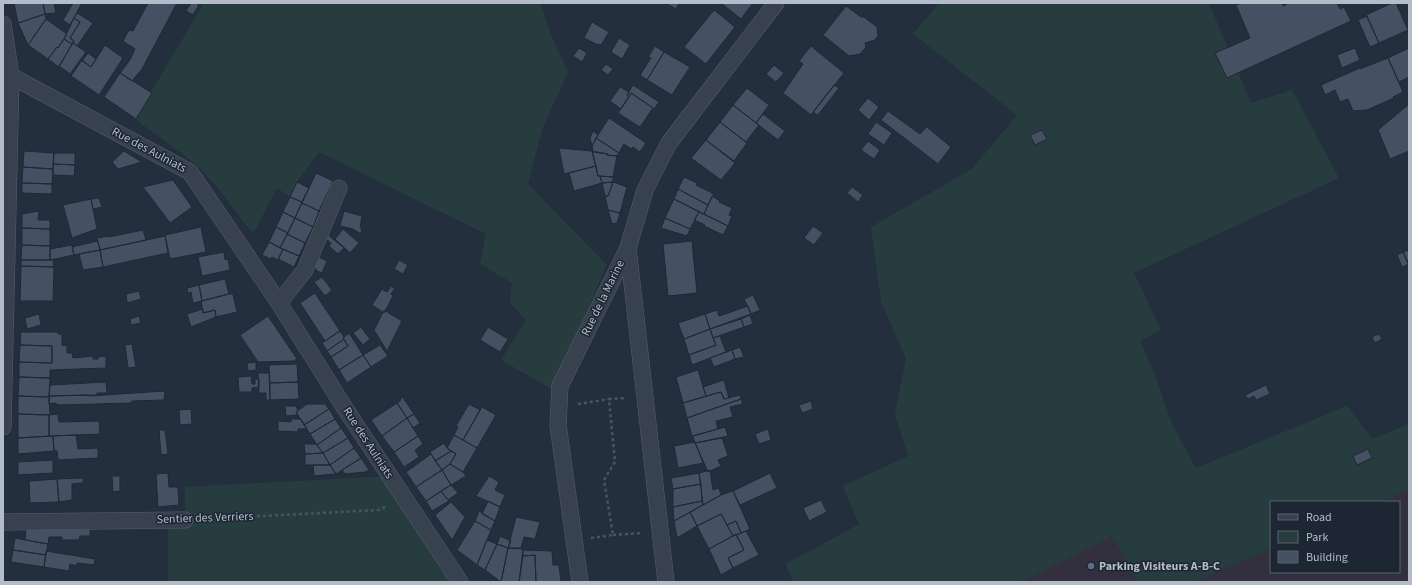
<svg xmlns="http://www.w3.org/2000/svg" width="1412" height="585" viewBox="0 0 1412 585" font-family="'Source Sans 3',sans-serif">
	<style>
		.medical { fill: #32303f }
		.green { fill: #263c3f }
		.building { fill: #455162; stroke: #1f2835 }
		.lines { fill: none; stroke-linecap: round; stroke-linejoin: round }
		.minor-casing { stroke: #565f6c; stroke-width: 17 }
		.path { stroke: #44595c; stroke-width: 2.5; stroke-dasharray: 3 3; stroke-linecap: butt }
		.minor { stroke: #38414e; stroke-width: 16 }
		.service-dot { fill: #5c6f8a; stroke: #1d2633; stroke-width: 1.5 }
		.labels { text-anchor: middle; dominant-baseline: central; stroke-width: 3; stroke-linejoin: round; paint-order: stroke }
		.street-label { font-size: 12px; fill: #b4bcc9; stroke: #1d2633 }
		.poi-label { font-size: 12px; font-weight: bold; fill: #b4bcc9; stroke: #1d2633; text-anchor: start }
	</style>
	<rect width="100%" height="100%" fill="#242f3e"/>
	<path class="medical" d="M1409 490V582H1195L1271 549V572H1399V502H1380Z
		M1113 536 1137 582H959Z"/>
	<path class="green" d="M204 3H540L551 35 568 72 542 130 528 184 607 265 553 390 501 360 526 320 510 303 512 283 480 264 486 234 319 152 297 182 290 197 277 188 253 234 218 188 198 166 135 119Z
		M939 3H1209L1251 103 1292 90 1339 178 1134 273 1161 330 1140 341 1155 375 1172 424 1196 468 1347 406 1372 439 1409 424V490L1380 502H1271V549L1195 582H1137L1112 536 1020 582H793L786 564 859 524 843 486 908 456 895 414 906 358 881 302 871 227 972 169 1017 115 913 34Z
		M390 476 469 582H168V520H185V487Z"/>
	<path class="building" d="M14 3H43L45 14 18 23Z
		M43 3H54L56 13 45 14Z
		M73 3H82L70 25 63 20Z
		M148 3H177L142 69 132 81 120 73 130 60 135 49 123 41 129 30 133 31Z
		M191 3H196L199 5 193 15 186 11Z
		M666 3H679L676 9Z
		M721 3H753L741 19Z
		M1241 3H1282L1283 6 1289 3H1337L1340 9 1344 7 1351 21 1227 78 1215 53 1250 38 1236 5Z
		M1392 3H1396L1408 30 1379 43 1366 15Z
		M846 6 861 17H864L877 27 878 36 875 40 865 43 866 47 860 54 849 56 823 35Z
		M714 10 735 27 706 64 684 47Z
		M77 13 93 23 77 46 73 43 74 41 70 38 80 22 74 18Z
		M45 14 46 19 28 45 18 23Z
		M1367 16 1379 43 1370 47 1358 20Z
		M74 18 80 22 70 38 74 41 72 44 64 39Z
		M46 19 67 34 58 48 57 47 48 59 28 45Z
		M592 22 609 32 601 45 599 44 598 45 584 38Z
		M619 38 630 45 622 59 611 52Z
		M64 39 72 44 59 67 48 59 57 47 58 48Z
		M73 43 86 52 70 74 59 66Z
		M105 45 123 58 99 95 71 76 82 60 91 67Z
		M655 46 664 52 647 80 640 75 651 58 648 57Z
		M811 46 844 73 811 115 783 93 803 64 799 61Z
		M579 48 587 53 582 62 573 56Z
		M1355 48 1360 60 1342 68 1337 55Z
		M1409 48V77L1399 82 1388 58Z
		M664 52 690 67 672 95 647 80Z
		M88 53 96 59 91 67 82 61Z
		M1388 58 1403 92 1393 97 1394 98 1367 110 1353 111 1348 99 1340 102 1335 90 1325 95 1321 85 1360 68V69Z
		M606 64 613 69 608 75 601 70Z
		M774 65 784 73 776 82 766 74Z
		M120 73 152 93 136 119 104 97Z
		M633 85 659 102 653 110 652 109 653 108 631 93 629 97 627 95Z
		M834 85 839 88 818 115 813 112Z
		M620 87 629 92 627 95 629 97 621 109 610 101Z
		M747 88 769 105 756 123 733 105Z
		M631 93 653 108 640 127 618 113Z
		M868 98 879 107 869 120 858 110Z
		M1409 104V151L1390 159 1378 130Z
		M733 105 759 125 746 142 720 122Z
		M888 111 920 134 927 127 951 147 938 164 881 120Z
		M763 114 785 131 778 140 756 123Z
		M609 118 646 143 640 152 633 147 631 149 624 144 619 153 596 138Z
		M720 122 747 143 734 161 706 140Z
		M876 122 892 133 884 145 868 134Z
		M1042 130 1047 139 1035 145 1030 135Z
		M593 131 598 135 592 146 590 138Z
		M596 138 619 153 617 156 607 155 608 154 593 152 592 146Z
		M706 140 735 163 721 180 691 158Z
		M868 141 880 150 874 159 861 150Z
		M559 148 592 151 596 166 564 174Z
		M24 151 54 153 53 169 23 167Z
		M124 151 142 162 118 169 112 162Z
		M592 151 608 154 607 155 617 156 613 177 598 176Z
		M54 153H75V165L53 164Z
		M53 164 75 165 74 176 53 175Z
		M596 166 598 176H600L602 183 574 191 569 173Z
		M23 167 53 169 52 184 22 183Z
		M316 173 333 181 319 211 302 203Z
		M600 176 613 177V182L602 183Z
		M684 177 697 183 696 185 714 194 708 205 678 189Z
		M173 180 192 207 170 223 143 187Z
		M297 182 309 188 302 202 290 197Z
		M613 182 608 196H605L602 183Z
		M613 182 627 187 620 213 608 210 605 196H608Z
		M22 183 52 184V194L22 193Z
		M852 187 863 195 858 202 847 193Z
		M678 189 708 205 704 214 674 199Z
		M712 196 720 201 719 202 732 208 729 215 732 216 728 226 704 214Z
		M290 197 302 202 295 218 283 212Z
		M99 198 102 207 93 209 91 199Z
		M91 199 97 229 72 238 63 205Z
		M674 199 699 212 690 229 665 218Z
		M302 203 319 211 313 227 295 218Z
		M608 210 620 213 617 223 612 224Z
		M39 211 38 220H50V229L22 228V214Z
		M344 211 362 216 360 228H362L361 234 353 229 340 226Z
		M283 212 295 218 288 233 276 227Z
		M699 212 728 226 723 235 704 226 705 225 694 220Z
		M295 218 313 227 305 243 287 234Z
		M665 218 690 229 687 236 661 228Z
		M813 226 823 233 814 245 804 238Z
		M201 227 206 252 170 259 165 235Z
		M276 227 288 233 280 248 269 242Z
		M22 228 50 229V246L22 245Z
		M343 229 359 243 350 253 335 239Z
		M143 230 146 240 100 250 97 238 109 236V237Z
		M287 234 305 243 299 256 280 248Z
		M327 234 344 248 338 254 329 246 331 243 324 237Z
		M165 236 168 253 103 267 100 250Z
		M98 241 100 250 74 255 72 247Z
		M692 241 697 293 668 296 663 244Z
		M269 242 283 249 278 260 272 257 271 259 262 255Z
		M22 245 50 246V260H21Z
		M72 245 74 255 50 260V249Z
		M283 249 299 256 294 267 278 259Z
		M100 250 103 267 83 270 79 254Z
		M1409 250V263L1408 264 1403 252Z
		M224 252 225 260 228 259 230 270 202 276 198 257Z
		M1403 252 1409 264 1402 267 1397 255Z
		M318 257 327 261 322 273 317 271 314 266Z
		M21 260H53L54 267 21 266Z
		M399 260 408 265 403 274 394 269Z
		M21 266 54 267 53 301H20Z
		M322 277 332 290 325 296 314 282Z
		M225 279 229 294 202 301 199 285Z
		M199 285 202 301 193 303 191 292 188 293 187 288Z
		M391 286 395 288 391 294 393 296 384 313 372 305 382 289 387 292Z
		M139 291 141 299 127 303 126 294Z
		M315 293 340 331 325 341 300 303Z
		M229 294H233L237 312 216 317 215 310 203 313 201 301Z
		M753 295 760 310 751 314 744 299Z
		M748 306 751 314 710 329 705 314 717 310 719 316Z
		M203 309V313L215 310 216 317 191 327 187 314Z
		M384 310 402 321 387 351 374 330Z
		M39 314 41 325 27 329 25 318Z
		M705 314 710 329 684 339 678 323Z
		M750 315 753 324 744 327 741 319Z
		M139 316 141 323 131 325 130 319Z
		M268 316 297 359 293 361 258 362 240 335Z
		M741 319 744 327 713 338 710 329Z
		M361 327 370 339 363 345 353 333Z
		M488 327 508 339 500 352 480 340Z
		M710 329 716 345 689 355 684 339Z
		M340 331 344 337 343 338 344 339 327 351 322 343Z
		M21 332H58V334H62V345L67 346V353H72L73 358 93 356V359H98V357L106 356V368L50 370V378L19 377V362L52 363V346L20 345Z
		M349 333 363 355 339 370 331 357 348 346 343 338Z
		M1379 334 1382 339 1375 343 1372 337Z
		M720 336 726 352 692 365 689 355 716 345 713 338Z
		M344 339 348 346 331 357 327 351Z
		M132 344 136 367 128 368 125 345Z
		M20 345 52 346V363L19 362Z
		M380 345 388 356 371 367 363 355Z
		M740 347 744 357 735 359 732 350Z
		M732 350 735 359 714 367 710 358Z
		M363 355 371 367 347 383 339 370Z
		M256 362V370L248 371 247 363Z
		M297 364 298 382 270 383 269 365Z
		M698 370 706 396 683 403 676 377Z
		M258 373H269L270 400H266V393H259Z
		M251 376 252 384H255V379H259V387L252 388V392H239L238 377Z
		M19 377 50 378 49 397 18 396Z
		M724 380 729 398 724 399 721 392 706 396 703 387Z
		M106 382 107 393H97V395L49 396 50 385Z
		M298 382 299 399 270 400V383Z
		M1266 385 1270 394 1256 400 1254 396 1248 399 1245 395Z
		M165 391 164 400 132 401 131 403 58 405 55 403 49 404V396L82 395H88L89 396Z
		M721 392 724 399 740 395 741 399 687 418 683 403Z
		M18 396 49 397 50 415 18 414Z
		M402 396 414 414 407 418 397 403 400 401Z
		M741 399 743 404 730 407 733 417 716 421 718 429 692 436 687 418Z
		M811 401 813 409 802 413 799 405Z
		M397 403 407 418 382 436 371 420Z
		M307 404H325L329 409 304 425 296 412Z
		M469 404 480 410 463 440 454 435 458 427 456 426Z
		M285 406H296L298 410 296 412 298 415 286 416Z
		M482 407 496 415 477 448 463 440Z
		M191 409 192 424 180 425 179 410Z
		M329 409 335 419 310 434 304 425Z
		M18 414 49 415V436L18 438Z
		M58 414 59 422 99 421 100 434 49 436V415Z
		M414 414 420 423 413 428 407 418Z
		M407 418 418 436 394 452 382 436Z
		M291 419H301L307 429H298V432L278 431V421L291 422Z
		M335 419 341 428 317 445 310 434Z
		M725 427 728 436 695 443 693 436Z
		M341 428 348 438 323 453 317 445Z
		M768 429 771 440 759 444 755 434Z
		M159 430H165L168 454 161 455Z
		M76 435 78 449 98 448V458L58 460 57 451H54L53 436Z
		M454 435 477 448 463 472 450 464 456 454 447 448Z
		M53 436 54 451 18 454V438Z
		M418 436 423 444 415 450 419 457 404 467 394 452Z
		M348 438 354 448 330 465 323 453Z
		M722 438 728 456 718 460 721 466 708 472 695 443Z
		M695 442 703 463 678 468 674 446Z
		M444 443 447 448 451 451 435 461 430 452Z
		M304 444H316L323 453 305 454Z
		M354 448 361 458 336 474 330 465Z
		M1368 449 1372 458 1357 465 1353 456Z
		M451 451 456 454 450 464 442 470 435 461Z
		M323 453 330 465H305V454Z
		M431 454 442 470 416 487 406 472Z
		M361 458 369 470 365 472 345 474 342 470Z
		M53 460V473L18 475V462Z
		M450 464 463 472 466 476 451 485 442 470Z
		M313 465H330L336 474 314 476Z
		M442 470 451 485 426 501 416 487Z
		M710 470 713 490 719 488 721 495 703 505 699 473Z
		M168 473 169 487H178L179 505 158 507 156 474Z
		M699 473 701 484 673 489 671 478Z
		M770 473 777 488 740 505 733 491Z
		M112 476H120V491L113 492Z
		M489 476 499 482 495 490 505 495 500 507 476 496Z
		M83 478V483L72 484V500L59 502 57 479Z
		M57 479 59 502 30 503 29 481Z
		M701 484 702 501 673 507V489Z
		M451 485 458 493 448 500 441 491Z
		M441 491 449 501 432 511 426 501Z
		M733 491 750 529 741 533 736 521 727 525 721 514 697 526 690 512 721 495Z
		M821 500 827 512 809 521 803 508Z
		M488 501 500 507 495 521 482 514Z
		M702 501 703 505 674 521 673 507Z
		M451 502 465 517 452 540 435 515Z
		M479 511 495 521 491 530 475 521Z
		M690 512 697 526 677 538 674 521Z
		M721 514 733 536 709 549 697 526Z
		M516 517 540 522 535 539 524 537 521 548H508Z
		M475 521 491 530 477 565 457 550Z
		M736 521 741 533 733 536 727 525Z
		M26 528 90 529V536H80L79 540H62V537H49L48 544 25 540Z
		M746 531 759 555 733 568 728 558 744 550 736 535Z
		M736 534 744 550 728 558 733 568 721 575 709 549Z
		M500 536 511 541 508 548 497 544Z
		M15 538 48 544 46 555 13 550Z
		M487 540 497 544 485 570 477 565Z
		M497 544 508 548 501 582 485 570Z
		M508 548 523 549 519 582H501Z
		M13 550 46 555 44 567 11 562Z
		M523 550 552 551 553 565H559L561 582H536L535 555 523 556Z
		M46 551 95 559 94 565 77 563V566L70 564 69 571 44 567Z
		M535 555 536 582H519L523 556Z"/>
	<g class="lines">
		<defs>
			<path id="minor" d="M3 24 11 76 3 427
				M11 76 190 172 279 303 346 410 460 582
				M628 248 666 582
				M279 303 305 270 339 188
				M3 522 185 520
				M580 582 558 425 560 386 628 248 645 190 669 143 776 3"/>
		</defs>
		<use href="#minor" class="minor-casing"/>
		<path class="path" d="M578 404 609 399
			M203 519 379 510 387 506
			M613 535 642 533
			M591 538 613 535 604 480 615 462 609 399 627 398"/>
		<use href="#minor" class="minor"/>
	</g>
	<circle class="service-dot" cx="1091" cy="566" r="4"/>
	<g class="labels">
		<g class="street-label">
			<text transform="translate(149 150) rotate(28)">Rue des Aulniats</text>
			<text transform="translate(603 298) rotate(-64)">Rue de la Marine</text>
			<text transform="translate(368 443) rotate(57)">Rue des Aulniats</text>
			<text transform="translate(205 518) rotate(-2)">Sentier des Verriers</text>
		</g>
		<g class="poi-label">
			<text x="1099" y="566">Parking Visiteurs A-B-C</text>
		</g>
	</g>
	<rect width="1412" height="585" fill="none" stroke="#b4bcc9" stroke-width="8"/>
	<rect x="1270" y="501" width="130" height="72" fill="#1d2633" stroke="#59626f"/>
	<rect x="1278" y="514" width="20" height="6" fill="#38414e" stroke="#59626f"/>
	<text x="1306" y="521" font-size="12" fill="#b4bcc9">Road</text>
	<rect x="1278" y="531" width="20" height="12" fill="#263c3f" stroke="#59626f"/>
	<text x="1306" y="541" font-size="12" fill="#b4bcc9">Park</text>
	<rect x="1278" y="551" width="20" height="12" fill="#455162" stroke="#59626f"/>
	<text x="1306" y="561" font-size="12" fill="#b4bcc9">Building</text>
</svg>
